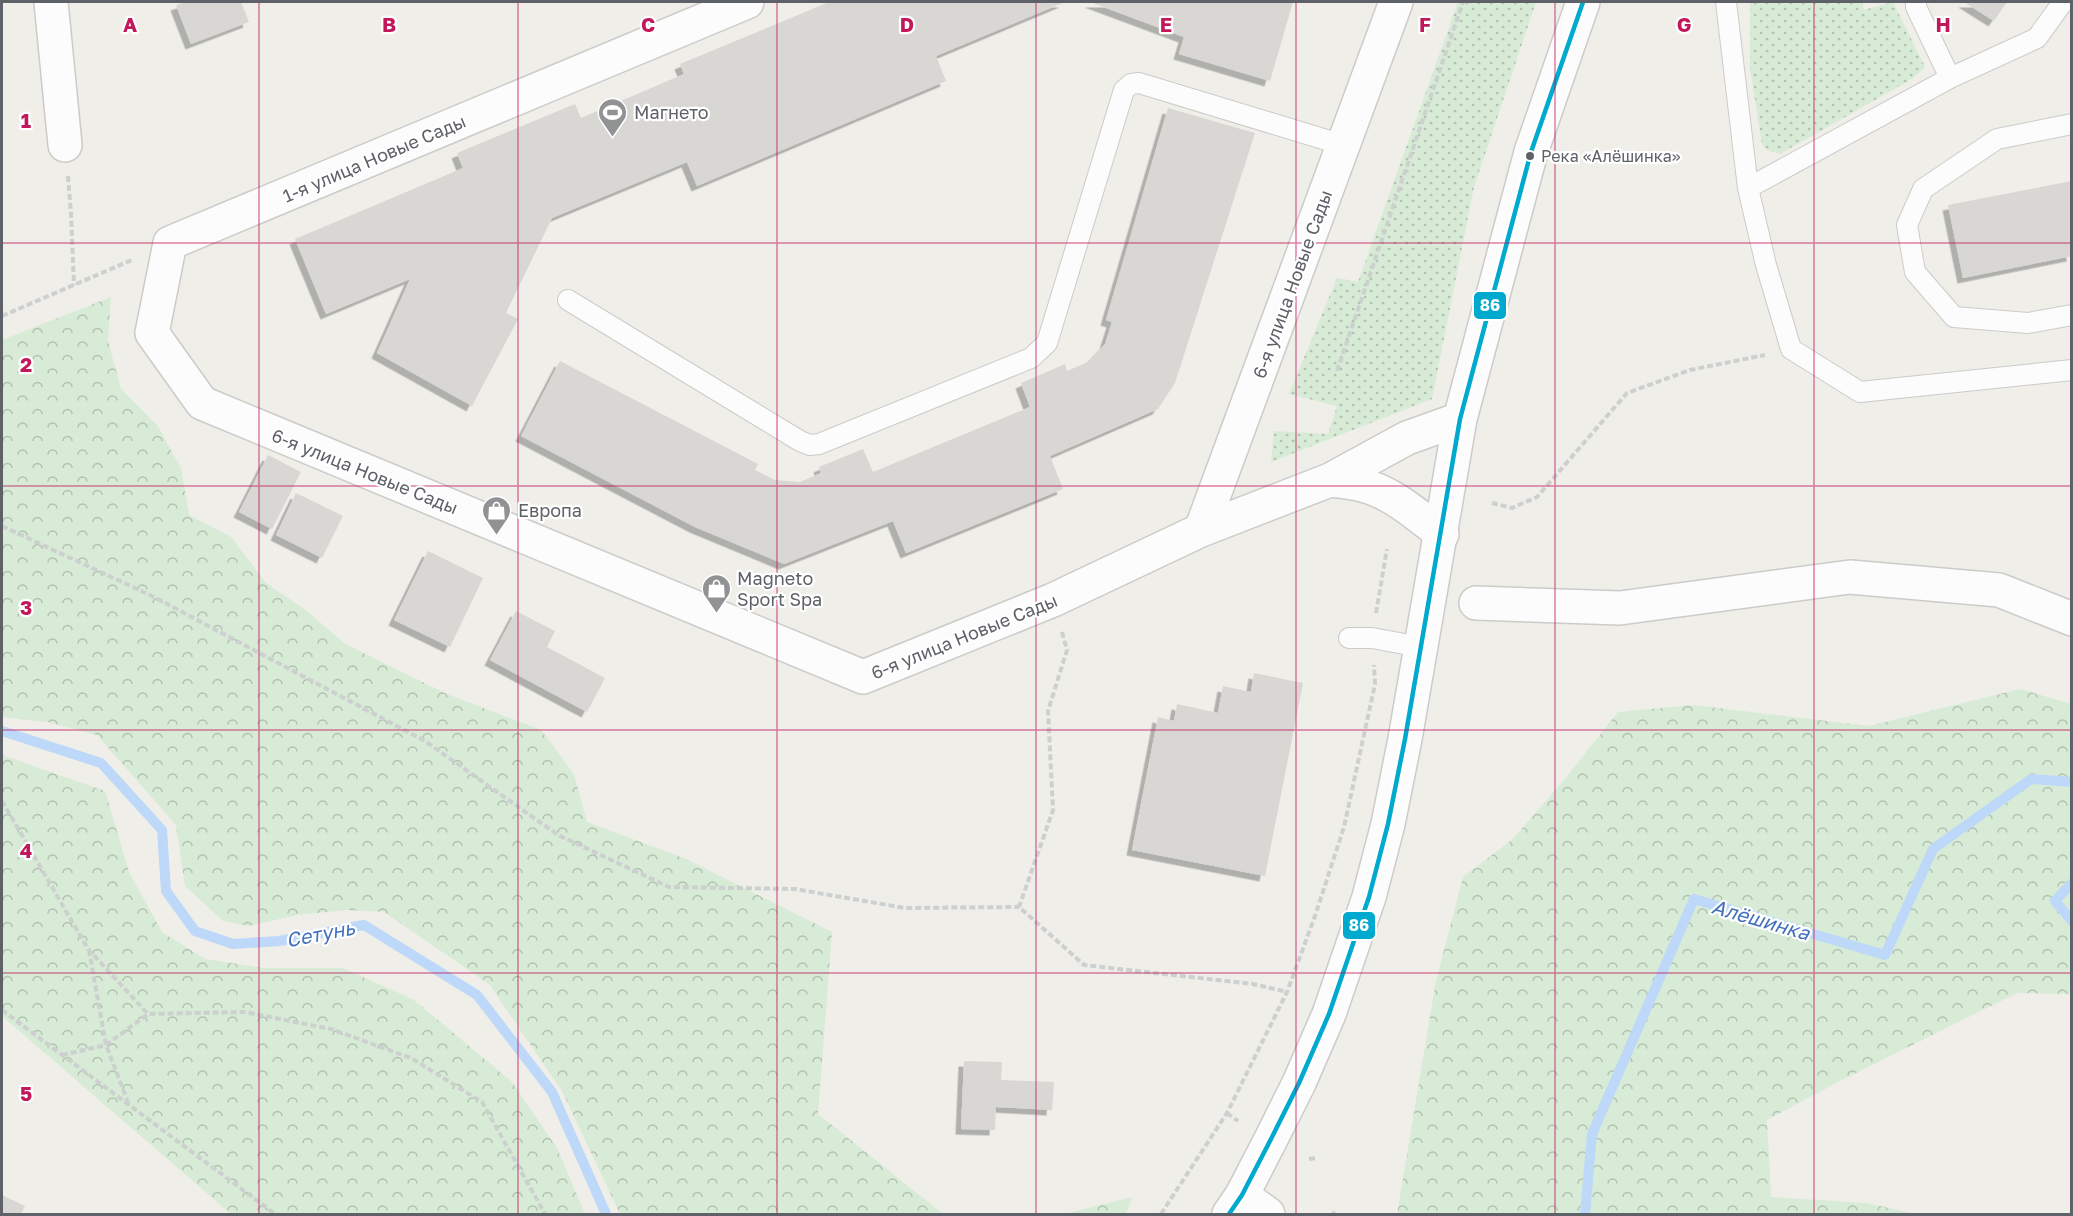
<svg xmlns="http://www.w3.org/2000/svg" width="2073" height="1216" viewBox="0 0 2073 1216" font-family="'Golos Text',sans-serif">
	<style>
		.grass { fill: url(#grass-dots) }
		.forest { fill: url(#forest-crowns) }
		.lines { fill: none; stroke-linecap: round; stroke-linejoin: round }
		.stream { stroke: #bdd8f8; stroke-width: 10 }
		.building { fill: #d8d7d4; filter: url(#shadow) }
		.service-casing { stroke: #cbcbc9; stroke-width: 22 }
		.minor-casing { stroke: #cbcbc9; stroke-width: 36 }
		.tertiary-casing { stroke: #cbcbc9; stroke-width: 36 }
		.secondary-casing { stroke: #cbcbca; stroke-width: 36 }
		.path { stroke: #ccd0ce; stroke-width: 4; stroke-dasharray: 6 3; stroke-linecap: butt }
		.service { stroke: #fdfcfc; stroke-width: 20 }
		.minor { stroke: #fdfcfc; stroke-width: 33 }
		.tertiary { stroke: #fdfcfc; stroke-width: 33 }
		.secondary { stroke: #fdfcfc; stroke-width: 33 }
		.bus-1-casing { stroke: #fff; stroke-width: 9 }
		.bus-1 { stroke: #00a9ce; stroke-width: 4.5 }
		.grid { fill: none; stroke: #c2185b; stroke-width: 1.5; stroke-opacity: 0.55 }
		.bus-dot { fill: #5e6167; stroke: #fff; stroke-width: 2 }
		.labels { text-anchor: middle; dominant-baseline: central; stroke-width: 4.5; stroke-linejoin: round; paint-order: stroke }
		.bus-label { font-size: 16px; fill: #5e6167; stroke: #fff; text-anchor: start }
		.poi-label { font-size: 18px; fill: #5e6167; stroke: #fff; text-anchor: start }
		.street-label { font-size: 18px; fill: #5e6167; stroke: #fff }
		.water-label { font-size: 20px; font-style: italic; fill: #4371be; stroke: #fff }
		.grid-label { font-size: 20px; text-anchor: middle; font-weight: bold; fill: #c2185b; stroke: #fff; stroke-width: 4.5; stroke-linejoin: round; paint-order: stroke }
		.line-badge { stroke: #fff; stroke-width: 2 }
		.badge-label { font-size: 16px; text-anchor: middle; font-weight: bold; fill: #fff }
	</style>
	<defs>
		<pattern id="grass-dots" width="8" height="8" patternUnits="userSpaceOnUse" patternTransform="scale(1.5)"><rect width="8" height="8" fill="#d7ebd6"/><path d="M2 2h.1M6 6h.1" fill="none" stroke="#b2c2b1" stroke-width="1.8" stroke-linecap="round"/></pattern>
		<pattern id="forest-crowns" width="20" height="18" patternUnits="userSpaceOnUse" patternTransform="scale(1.5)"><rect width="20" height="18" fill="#d7ebd6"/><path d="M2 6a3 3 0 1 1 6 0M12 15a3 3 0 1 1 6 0" fill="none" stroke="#b2c2b1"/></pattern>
		<filter id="shadow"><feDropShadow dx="-5.5" dy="5.5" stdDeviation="0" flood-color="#0004"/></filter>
	</defs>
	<rect width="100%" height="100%" fill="#efeee9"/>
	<path class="grass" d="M1458 2H1536L1474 187 1432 399 1271 462 1274 431 1328 434 1337 406 1289 394 1337 278 1358 282Z
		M1750 2H1862L1864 10 1893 2 1925 67 1912 79 1780 154 1767 150 1762 144 1750 68Z"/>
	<path class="forest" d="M111 297 108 341 121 389 157 425 181 468 189 515 231 537 266 583 306 610 345 644 447 694 541 730 574 774 587 822 686 859 832 932 818 1114 943 1214H620L562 1091 489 984 384 912 347 910 297 915 249 926 223 921 185 886 176 825 97 735 47 722 2 717V340Z
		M2020 689 2071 704V994L2017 993 1840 1081 1767 1120 1771 1197 1866 1203 1916 1214H1397L1436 981 1463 877 1513 839 1568 775 1618 712 1693 705 1869 726Z
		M2 755 105 791 129 872 162 932 205 959 263 968H343L414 1000 512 1082 557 1148 585 1214H231L2 1016Z
		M1133 1197 1125 1214H1064Z"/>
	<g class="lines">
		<path class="stream" d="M2 731 101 763 162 830 166 891 195 931 233 944 279 941 364 925 477 995 552 1092 606 1214
			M2072 883 2055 901 2072 921
			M1585 1214 1592 1134 1694 899 1885 955 1933 849 2031 779 2072 782"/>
	</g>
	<path class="building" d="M186 2H241L249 22 191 44 176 5Z
		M829 2H1065L936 56 946 81 697 186 687 162 552 218 506 313 518 319 472 406 377 353 410 279 326 314 295 239 463 168 457 153 575 104 581 118 684 74 680 64Z
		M1090 2H1293L1270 81 1179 54 1184 37Z
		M1964 2H2007L1994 21Z
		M1168 108 1255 133 1175 383 1158 409 1050 456 1063 489 906 553 893 521 784 564 695 527 521 436 560 361 758 464 755 470 775 480 800 482 821 473 819 467 863 449 873 472 1030 407 1021 383 1065 364 1067 371 1088 362 1105 344 1112 322 1106 320Z
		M2072 181V256L1963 278 1948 205Z
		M268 455 301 472 272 529 239 512Z
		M296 493 343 516 322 558 276 535Z
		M428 551 483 578 450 647 394 620Z
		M516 611 555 631 547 647 605 678 587 712 490 660Z
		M1254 673 1303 683 1265 876 1132 850 1158 717 1174 721 1177 704 1218 713 1223 686 1251 692Z
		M964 1061 1002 1062 1001 1080 1054 1082 1052 1110 996 1107 995 1130 961 1129Z
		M2 1195 25 1206 21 1214H2Z"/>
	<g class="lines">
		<defs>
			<path id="service" d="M1726 2 1748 188 1766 265 1791 349 1860 392 2072 370
				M1916 2V7L1950 78
				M2072 124 1997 139 1923 189 1907 225 1915 272 1954 317 2028 323 2072 315
				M1748 188 1950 78 2037 38 2063 2
				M568 300 800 441 810 445 819 444 1031 358 1047 343 1124 90 1131 84 1139 83 1343 145
				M1349 638H1372L1421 647"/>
			<path id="minor" d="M51 2 65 145
				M747 2 170 243 152 333 202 403 863 677 1053 600 1201 530 1330 480 1407 438 1460 419
				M1330 480C1340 481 1352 482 1362 485 1392 492 1418 516 1442 534
				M1201 530 1396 2
				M1476 603 1620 608 1850 577 1999 590 2072 619"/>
			<path id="tertiary" d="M1242 1195 1268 1214"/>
			<path id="secondary" d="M1229 1214 1242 1195 1271 1139 1299 1083 1329 1014 1369 897 1388 824 1405 739 1460 419 1531 152 1583 2"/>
		</defs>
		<use href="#service" class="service-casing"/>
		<use href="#minor" class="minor-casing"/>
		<use href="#tertiary" class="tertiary-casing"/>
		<use href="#secondary" class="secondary-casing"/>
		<path class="path" d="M68 176 71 214 74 285
			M2 316 134 259
			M1337 371 1463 2
			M1492 503 1512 508 1537 497 1627 393 1690 370 1765 355
			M2 526 152 596 425 741 558 835 669 887 795 889 905 908 1019 907
			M1376 613 1387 549
			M1062 632 1067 650 1048 711 1053 810 1019 907 1084 965 1253 984 1287 992
			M2 801 88 949 148 1014
			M89 950 106 1045 129 1105
			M2 1010 275 1214
			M62 1055 106 1045 148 1014 245 1012 331 1029 411 1058 482 1102 545 1214
			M1227 1113 1238 1121
			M1309 1159 1317 1158
			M1161 1214 1227 1113 1287 992 1315 916 1344 827 1375 684 1374 665
			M1333 1214 1335 1212"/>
		<use href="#service" class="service"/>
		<use href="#minor" class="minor"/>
		<use href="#tertiary" class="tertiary"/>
		<use href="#secondary" class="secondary"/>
		<defs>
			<path id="bus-1" d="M1229 1214 1242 1195 1271 1139 1299 1083 1329 1014 1369 897 1388 824 1405 739 1460 419 1531 152 1583 2"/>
		</defs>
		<use href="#bus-1" class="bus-1-casing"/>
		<use href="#bus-1" class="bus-1"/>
	</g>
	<path class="grid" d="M259 2V1214M518 2V1214M777 2V1214M1036 2V1214M1296 2V1214M1555 2V1214M1814 2V1214M2 243H2072M2 486H2072M2 730H2072M2 973H2072"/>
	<defs>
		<symbol id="stadium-pin" viewBox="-11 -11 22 30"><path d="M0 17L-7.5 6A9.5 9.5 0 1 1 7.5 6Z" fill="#919294" stroke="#fff"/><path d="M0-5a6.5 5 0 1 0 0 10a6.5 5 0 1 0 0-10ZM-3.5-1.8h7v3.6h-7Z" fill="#fff"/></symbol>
		<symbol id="shop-pin" viewBox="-11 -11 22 30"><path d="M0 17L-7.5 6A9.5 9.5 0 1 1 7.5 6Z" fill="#919294" stroke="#fff"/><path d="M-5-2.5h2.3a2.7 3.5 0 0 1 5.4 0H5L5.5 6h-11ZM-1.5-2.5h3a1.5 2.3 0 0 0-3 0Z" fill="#fff"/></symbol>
	</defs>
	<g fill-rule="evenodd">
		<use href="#stadium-pin" x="596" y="96" width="33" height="45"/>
		<use href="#shop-pin" x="480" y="494" width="33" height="45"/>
		<use href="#shop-pin" x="700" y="572" width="33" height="45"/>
	</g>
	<circle class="bus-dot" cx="1530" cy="156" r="5"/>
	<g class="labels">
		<g class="bus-label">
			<text x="1541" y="156">Река «Алёшинка»</text>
		</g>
		<g class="poi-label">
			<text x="634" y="112">Магнето</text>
			<text x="518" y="510">Европа</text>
			<text x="737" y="578">Magneto<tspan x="737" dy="21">Sport Spa</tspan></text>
		</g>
		<g class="street-label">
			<text transform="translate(374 158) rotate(-23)">1-я улица Новые Сады</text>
			<text transform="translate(1292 284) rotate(-70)">6-я улица Новые Сады</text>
			<text transform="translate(365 471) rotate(22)">6-я улица Новые Сады</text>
			<text transform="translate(964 636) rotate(-22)">6-я улица Новые Сады</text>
		</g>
		<g class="water-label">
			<text transform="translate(1761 919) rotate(16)">Алёшинка</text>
			<text transform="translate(320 933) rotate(-11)">Сетунь</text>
		</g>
	</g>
	<g class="grid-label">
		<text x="130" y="32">A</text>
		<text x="389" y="32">B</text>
		<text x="648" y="32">C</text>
		<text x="907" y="32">D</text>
		<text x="1166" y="32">E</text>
		<text x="1425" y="32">F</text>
		<text x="1684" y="32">G</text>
		<text x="1943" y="32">H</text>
		<text x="26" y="128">1</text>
		<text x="26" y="372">2</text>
		<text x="26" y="615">3</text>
		<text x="26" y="858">4</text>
		<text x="26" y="1101">5</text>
	</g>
	<g class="line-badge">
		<rect x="1473" y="291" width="34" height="29" rx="6" fill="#00a9ce"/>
		<rect x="1342" y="911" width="34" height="29" rx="6" fill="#00a9ce"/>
	</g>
	<g class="badge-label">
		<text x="1490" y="311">86</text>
		<text x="1359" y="931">86</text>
	</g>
	<rect width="2073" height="1216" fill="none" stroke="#5e6167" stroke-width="6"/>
</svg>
